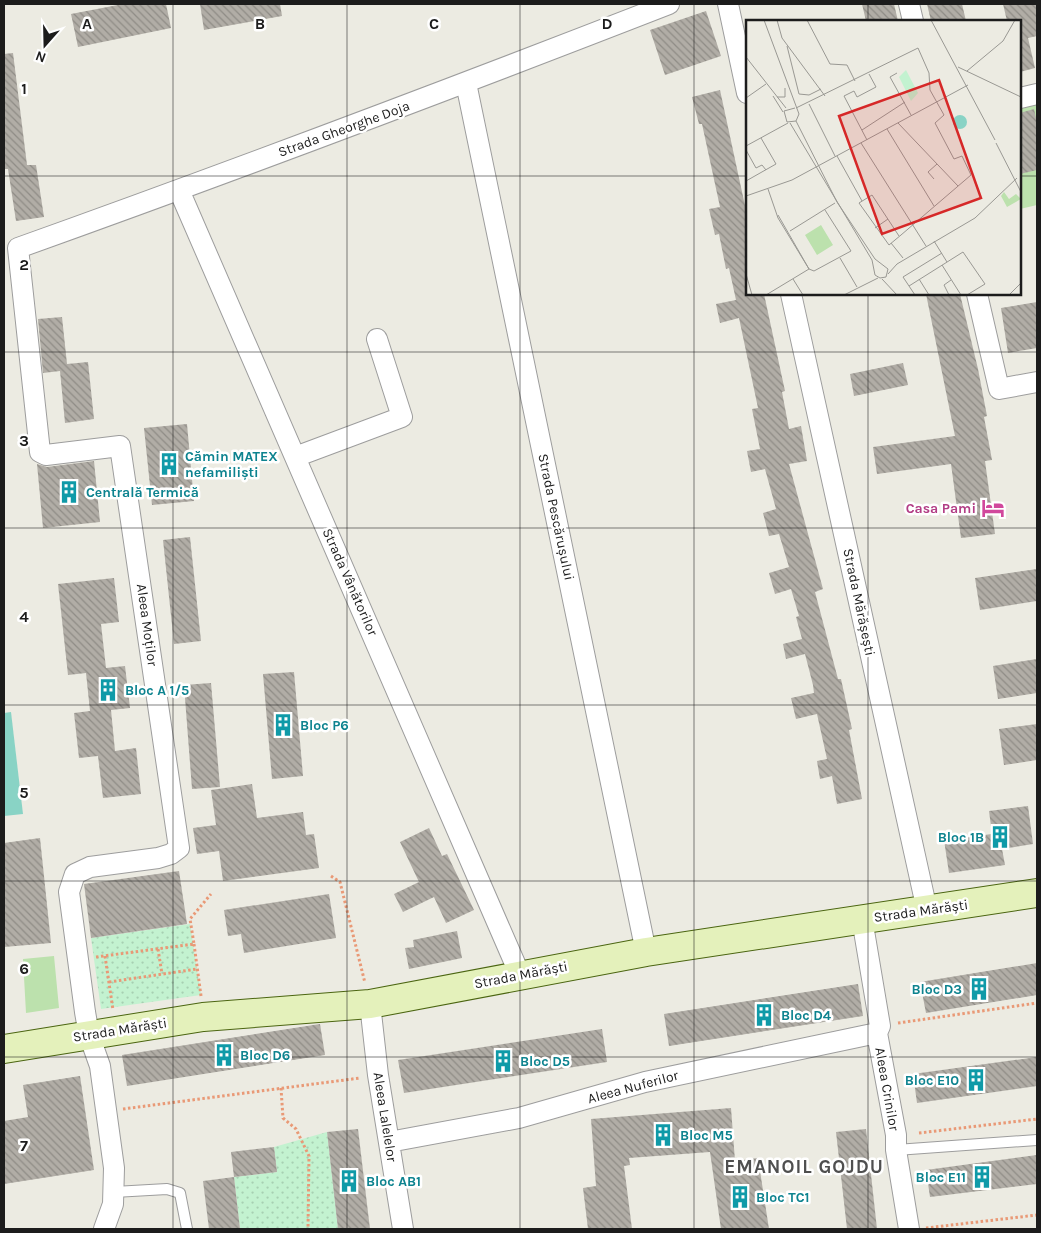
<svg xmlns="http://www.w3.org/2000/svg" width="1041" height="1233" viewBox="0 0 1041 1233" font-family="Karla,sans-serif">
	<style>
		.grass { fill: #bce1ad }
		.park { fill: url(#park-dots) }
		.pitch { fill: #89d3c5 }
		.building { fill: url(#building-back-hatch) }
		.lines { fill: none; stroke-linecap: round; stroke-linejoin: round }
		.service-casing { stroke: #9d9d9d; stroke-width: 12 }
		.minor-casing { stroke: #9d9d9d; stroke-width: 22 }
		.secondary-casing { stroke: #4b6511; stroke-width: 30 }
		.path { stroke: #e99976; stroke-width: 3; stroke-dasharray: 2.5 2.5; stroke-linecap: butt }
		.service { stroke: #fff; stroke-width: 10 }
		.minor { stroke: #fff; stroke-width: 20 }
		.secondary { stroke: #e4f1bb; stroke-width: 28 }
		.grid { fill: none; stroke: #1c1c1c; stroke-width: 1; stroke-opacity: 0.55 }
		.labels { text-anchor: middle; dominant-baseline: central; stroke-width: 5; stroke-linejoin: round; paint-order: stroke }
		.street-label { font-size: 14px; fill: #1c1c1c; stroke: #fff }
		.culture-label { font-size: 14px; font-weight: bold; fill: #0d838f; stroke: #fff; text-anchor: start }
		.hotel-label { font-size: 14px; font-weight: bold; fill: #b23c85; stroke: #fff; text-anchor: end }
		.district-label { font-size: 19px; font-weight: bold; letter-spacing: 1px; fill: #4f4f4f; stroke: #fff }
		.inset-road { fill: none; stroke: #999893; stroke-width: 1 }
		.view { fill: #d62828; fill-opacity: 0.15; stroke: #d62828; stroke-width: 2.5 }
		.inset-edge { fill: none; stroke: #1c1c1c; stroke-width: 2.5 }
		.grid-label { font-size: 16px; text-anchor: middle; font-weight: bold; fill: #1c1c1c; stroke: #fff; stroke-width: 5; stroke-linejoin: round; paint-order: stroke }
	</style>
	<defs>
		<pattern id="park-dots" width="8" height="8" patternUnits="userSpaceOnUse" patternTransform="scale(1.25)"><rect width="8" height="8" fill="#c3f2d0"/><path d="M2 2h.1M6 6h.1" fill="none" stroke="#a7cfb2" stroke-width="1.8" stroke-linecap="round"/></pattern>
		<pattern id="building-back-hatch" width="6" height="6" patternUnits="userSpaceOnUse" patternTransform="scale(1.25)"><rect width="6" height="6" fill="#b1ada6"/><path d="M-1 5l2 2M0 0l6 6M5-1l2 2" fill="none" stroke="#8f8c86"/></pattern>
	</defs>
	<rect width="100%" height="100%" fill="#ecebe2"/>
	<path class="grass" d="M1037 100V205L1020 209V104Z
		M54 956 59 1008 26 1013 23 959Z"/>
	<path class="park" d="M190 924 201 995 101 1009 91 938Z
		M327 1132 338 1229H240L234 1177 277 1172 274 1147Z"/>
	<path class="pitch" d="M11 712 23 814 4 816V713Z"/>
	<path class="building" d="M123 4H166L171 28 78 47 71 14Z
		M200 4H280L282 16 204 30Z
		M862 4H894L898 21H866Z
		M927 4H962L966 21H931Z
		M1003 4H1037V36L1028 38 1035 68 1020 72V21H1007Z
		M706 11 721 56 665 75 650 30Z
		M13 53 27 165H36L44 217 16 221 8 169H4V54Z
		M720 90 747 215V294H764L785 391 782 392 789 429 801 426 807 461 789 464 823 589 815 592 838 679H841L852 729 849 730 862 799 837 804 832 776 820 779 817 761 827 759 817 714 796 719 791 698 814 693 813 685 805 654 786 659 783 644 802 639 796 617 799 616 791 589 775 594 769 573 789 567 779 534 769 536 763 513 776 509 765 469 751 472 747 451 760 449 752 409 758 408 739 318 720 323 716 304 736 300 729 268 726 269 719 234 715 235 709 209 720 207 702 124H699L692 97Z
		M1034 109 1037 123V170L1020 174V113Z
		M926 294H960L978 369 987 416 984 417 992 460 985 461 995 534 961 538 951 464 877 474 873 447 955 436Z
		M1037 302V348L1008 353 1001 308Z
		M62 317 67 364 88 362 94 419 65 423 60 371 43 373 38 319Z
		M903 363 908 385 854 396 850 374Z
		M187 424 194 501 152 505 144 428Z
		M94 461 100 522 43 528 37 464 47 467Z
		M190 537 201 641 174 644 163 540Z
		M1037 569V601L980 610 975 578Z
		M114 578 119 622 101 624 106 668 125 666 130 708 111 710 115 751 136 748 141 794 103 798 98 756 79 758 74 713 90 711 86 673 68 675 58 584Z
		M1037 659V693L998 699 993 666Z
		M294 672 303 776 272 779 263 674Z
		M211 683 220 787 192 789 184 685Z
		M1037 724V760L1004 765 999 729Z
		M252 784 257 818 303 812 306 835 314 834 319 868 223 881 219 851 197 854 193 828 216 825 211 790Z
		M1028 806 1033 844 1002 849 1005 865 949 873 944 840 992 834 989 811Z
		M429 828 442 856 447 854 474 910 446 923 434 897 403 912 394 894 419 882 400 842Z
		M40 838 51 943 4 947V843Z
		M179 871 187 924 91 938 84 884Z
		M329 894 336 938 244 953 241 934 228 936 224 910Z
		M457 931 462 958 409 969 405 948 414 947 413 940Z
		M1037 963V995L926 1013 920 982Z
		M858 984 863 1016 669 1046 664 1014Z
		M320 1024 325 1055 127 1086 122 1055Z
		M602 1029 607 1062 404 1093 398 1060Z
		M1037 1057V1086L917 1103 913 1074Z
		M80 1076 94 1170 4 1184V1121L28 1117 23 1085Z
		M731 1108 735 1161 758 1158 769 1229H721L710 1152 629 1158 630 1165 624 1166 632 1229H588L583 1188 596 1186 591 1119Z
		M358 1129 370 1229H338L327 1132Z
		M866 1129 877 1229H847L836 1132Z
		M274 1147 277 1172 234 1177 231 1152Z
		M1037 1155V1184L930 1197 926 1170Z
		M234 1177 240 1229H209L203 1181Z"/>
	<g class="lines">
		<defs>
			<path id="service" d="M896 1150 1037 1140
				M114 1192 167 1189 180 1193 187 1229"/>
			<path id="minor" d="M728 4 747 93
				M909 4 913 21
				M466 83 646 952
				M1020 98 1037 94
				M179 190 520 975
				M791 294 927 910
				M977 294 999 389 1037 382
				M295 457 402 417 377 339
				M862 919 880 1026 877 1033 896 1135V1150L909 1229
				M370 1004 378 1075 403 1229
				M389 1142 519 1118 645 1082 877 1033
				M104 1229 113 1204 114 1168 100 1066 89 1035 85 1012 69 892 75 874 90 867 158 858 171 854 179 848 120 446 46 455 40 452 18 248C236 170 453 88 669 4"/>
			<path id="secondary" d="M4 1049 203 1017 370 1004 646 952 1037 893"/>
		</defs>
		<use href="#service" class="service-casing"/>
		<use href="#minor" class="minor-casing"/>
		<use href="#secondary" class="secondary-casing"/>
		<path class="path" d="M331 876 340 882 365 983
			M194 944 201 996
			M158 949 162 974
			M105 956 113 1010
			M96 957 194 944 190 919 211 894
			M109 982 197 969
			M898 1023 1037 1003
			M281 1088 283 1118 296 1129 309 1156 308 1229
			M123 1109 360 1078
			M919 1133 1037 1119
			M926 1228 1037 1215"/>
		<use href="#service" class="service"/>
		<use href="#minor" class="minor"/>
		<use href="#secondary" class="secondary"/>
	</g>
	<path class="grid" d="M173 4V1229M347 4V1229M520 4V1229M694 4V1229M868 4V21M4 176H747M1020 176H1037M868 294V1229M4 352H1037M4 528H1037M4 705H1037M4 881H1037M4 1057H1037"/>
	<defs>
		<symbol id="building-bare" viewBox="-9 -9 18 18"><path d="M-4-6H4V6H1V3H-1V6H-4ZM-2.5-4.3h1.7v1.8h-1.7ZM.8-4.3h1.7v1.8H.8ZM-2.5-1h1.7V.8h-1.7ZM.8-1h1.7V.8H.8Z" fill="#0f9aa8" stroke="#fff" stroke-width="2.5" paint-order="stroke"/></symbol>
		<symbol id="hotel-bare" viewBox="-9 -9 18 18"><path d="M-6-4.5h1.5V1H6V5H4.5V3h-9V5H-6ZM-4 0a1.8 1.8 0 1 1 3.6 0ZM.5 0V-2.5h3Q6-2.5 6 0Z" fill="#d1479c" stroke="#fff" stroke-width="2.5" paint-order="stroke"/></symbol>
	</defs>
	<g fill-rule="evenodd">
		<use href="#building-bare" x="153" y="448" width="32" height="32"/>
		<use href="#building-bare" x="53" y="476" width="32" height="32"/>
		<use href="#hotel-bare" x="977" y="492" width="32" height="32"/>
		<use href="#building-bare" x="92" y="674" width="32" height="32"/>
		<use href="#building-bare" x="267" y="709" width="32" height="32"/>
		<use href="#building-bare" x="984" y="821" width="32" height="32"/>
		<use href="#building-bare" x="963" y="973" width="32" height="32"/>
		<use href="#building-bare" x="748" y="999" width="32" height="32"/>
		<use href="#building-bare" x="208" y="1039" width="32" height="32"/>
		<use href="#building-bare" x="487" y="1045" width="32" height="32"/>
		<use href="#building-bare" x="960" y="1064" width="32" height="32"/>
		<use href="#building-bare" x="647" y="1119" width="32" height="32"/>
		<use href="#building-bare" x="966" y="1161" width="32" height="32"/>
		<use href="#building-bare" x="333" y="1165" width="32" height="32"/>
		<use href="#building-bare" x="724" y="1181" width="32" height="32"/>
	</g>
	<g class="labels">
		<g class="street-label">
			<text transform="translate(344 129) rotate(-20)">Strada Gheorghe Doja</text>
			<text transform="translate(556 517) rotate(78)">Strada Pescărușului</text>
			<text transform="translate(350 582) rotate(66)">Strada Vânătorilor</text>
			<text transform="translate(859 602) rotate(78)">Strada Mărășești</text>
			<text transform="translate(147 625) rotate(82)">Aleea Moților</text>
			<text transform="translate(921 911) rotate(-8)">Strada Mărăști</text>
			<text transform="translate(521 975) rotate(-11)">Strada Mărăști</text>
			<text transform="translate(120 1030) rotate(-9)">Strada Mărăști</text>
			<text transform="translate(633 1087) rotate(-15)">Aleea Nuferilor</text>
			<text transform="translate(887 1089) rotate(80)">Aleea Crinilor</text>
			<text transform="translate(385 1117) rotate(81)">Aleea Lalelelor</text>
		</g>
		<g class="culture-label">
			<text x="185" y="456">Cămin MATEX<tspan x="185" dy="16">nefamiliști</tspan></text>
			<text x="86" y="492">Centrală Termică</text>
			<text x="125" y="690">Bloc A 1/5</text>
			<text x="300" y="725">Bloc P6</text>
			<text x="984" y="837" text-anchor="end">Bloc 1B</text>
			<text x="962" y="989" text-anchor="end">Bloc D3</text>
			<text x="781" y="1015">Bloc D4</text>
			<text x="240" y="1055">Bloc D6</text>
			<text x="520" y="1061">Bloc D5</text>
			<text x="959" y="1080" text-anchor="end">Bloc E10</text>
			<text x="680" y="1135">Bloc M5</text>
			<text x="966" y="1177" text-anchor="end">Bloc E11</text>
			<text x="366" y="1181">Bloc AB1</text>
			<text x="756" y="1197">Bloc TC1</text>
		</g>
		<g class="hotel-label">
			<text x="976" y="508">Casa Pami</text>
		</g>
		<g class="district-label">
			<text x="804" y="1167">EMANOIL GOJDU</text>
		</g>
	</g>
	<g transform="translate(746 20)">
		<rect width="275" height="275" fill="#ecebe2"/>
		<path d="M258 172 263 179 270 174 275 179 261 187 255 176ZM75 205 87 225 71 235 59 215Z" fill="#bce1ad"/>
		<path d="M160 50 172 73 165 81 153 57Z" fill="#c3f2d0"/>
		<path d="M207 102a7 7 0 1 1 14 0a7 7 0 1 1-14 0Z" fill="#89d3c5"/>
		<path class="inset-road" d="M18 0 53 94 50 101 41 102 38 91 49 88M31 0 36 18 79 76M61 0 84 44 101 45 109 61M185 0 249 120M41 26 53 74 63 75 75 69M0 37 40 88M212 47 275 77M221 51 257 21 269 0M151 53 144 57 165 95M27 76 37 92M31 77H39V68M0 78 20 64M63 84 89 136M50 88 172 28 183 53 184 70 198 95 189 103 208 139 216 136 225 155 155 215 143 225 113 183 126 175 153 216M44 103 126 240 129 255 134 258 140 257 142 249 129 239 91 182 50 101M152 103 212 166M141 109 188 186M116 110 159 82M121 120 98 76 108 71 111 77 130 67 123 54M115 123 180 226M250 123 275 172M0 126 42 103M0 130 10 148 16 145 20 150M91 136 116 181M188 159 182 152 191 144M0 161 30 144 15 118M22 169 32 198 63 249M0 176 46 160 222 65M32 195 63 249M129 208 142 199M44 211 89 183M188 221 201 242M145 223 157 238M94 238 111 267M196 245 215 275M63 249 68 251 105 231 79 190M0 254 6 275M142 254 151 244 229 198 271 158M47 259 57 275M136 259 151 275M173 259 183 275M163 266 217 232 239 264 221 275M20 275 63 249M98 275 132 258M169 275 157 257 196 233M203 275 198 265 205 260M263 275 275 263"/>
		<path class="view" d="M193 60 235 178 136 214 93 96Z"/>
		<rect width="275" height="275" class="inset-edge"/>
	</g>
	<g class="grid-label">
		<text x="87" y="29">A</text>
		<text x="260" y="29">B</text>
		<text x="434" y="29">C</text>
		<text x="607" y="29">D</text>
		<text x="24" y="94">1</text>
		<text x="24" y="270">2</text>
		<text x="24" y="446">3</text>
		<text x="24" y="622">4</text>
		<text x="24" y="798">5</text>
		<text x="24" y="974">6</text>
		<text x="24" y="1151">7</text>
	</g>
	<rect width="1041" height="1233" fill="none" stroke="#1c1c1c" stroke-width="10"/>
	<g transform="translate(45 45) rotate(200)" stroke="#ffffff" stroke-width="4" paint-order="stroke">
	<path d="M0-4L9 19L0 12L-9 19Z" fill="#1c1c1c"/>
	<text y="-8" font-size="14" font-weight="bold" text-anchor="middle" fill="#1c1c1c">N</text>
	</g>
</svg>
